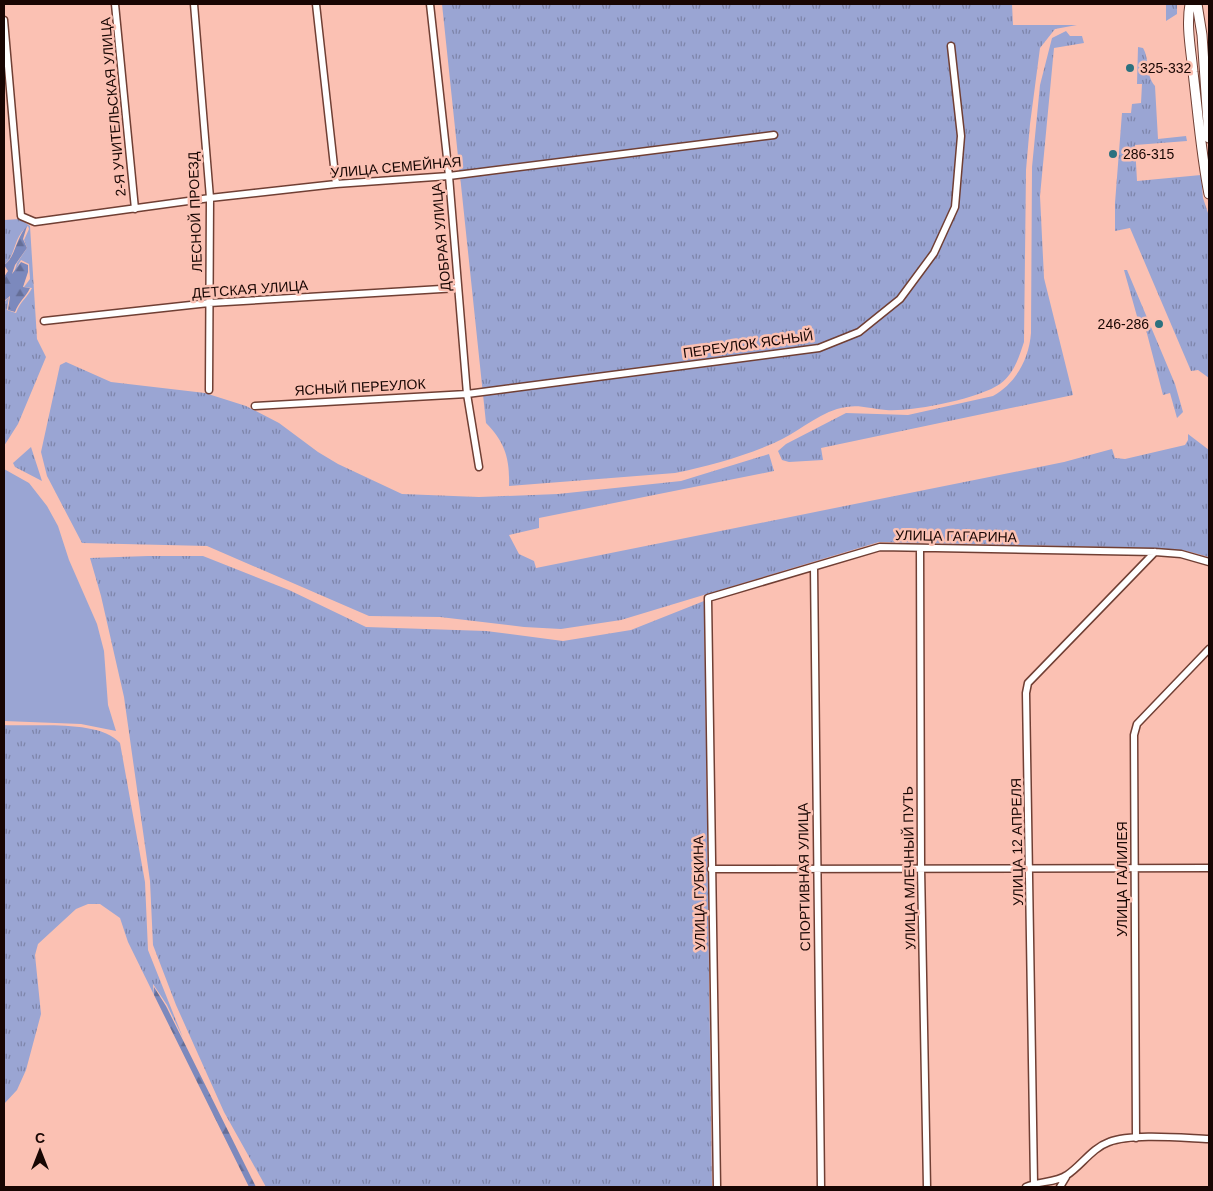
<svg xmlns="http://www.w3.org/2000/svg" width="1213" height="1191" viewBox="0 0 1213 1191" font-family="Arial,sans-serif">
	<style>
		.grass { fill: url(#grass-tufts) }
		.forest { fill: url(#forest-firs) }
		.garden { fill: #9aa5d3 }
		.lines { fill: none; stroke-linecap: round; stroke-linejoin: round }
		.minor-casing { stroke: #703f34; stroke-width: 9 }
		.secondary-casing { stroke: #703f34; stroke-width: 11 }
		.minor { stroke: #fff; stroke-width: 6 }
		.secondary { stroke: #fff; stroke-width: 9 }
		.poi-dot { fill: #2b717f; stroke: #fbc1b3; stroke-width: 2 }
		.labels { text-anchor: middle; dominant-baseline: central; stroke-width: 5; stroke-linejoin: round; paint-order: stroke }
		.poi-label { font-size: 14px; fill: #180603; stroke: #fbc1b3; text-anchor: start }
		.street-label { font-size: 14px; fill: #180603; stroke: #fbc1b3 }
	</style>
	<defs>
		<pattern id="grass-tufts" width="24" height="20" patternUnits="userSpaceOnUse" patternTransform="scale(1.25)"><rect width="24" height="20" fill="#9aa5d3"/><path d="M3 7l-1-3M5 7V3M7 7l1-3M15 17l-1-3M17 17v-4M19 17l1-3" fill="none" stroke="#7d84a9"/></pattern>
		<pattern id="forest-firs" width="22" height="20" patternUnits="userSpaceOnUse" patternTransform="scale(1.25)"><rect width="22" height="20" fill="#7c89bd"/><path d="M5 1l3.5 6h-7zM16 11l3.5 6h-7z" fill="#656e97"/></pattern>
	</defs>
	<rect width="100%" height="100%" fill="#fbc1b3"/>
	<path class="grass" d="M442 4H1012L1013 25H1077L1055 29 1040 48 1030 124 1026 170 1024 342C1019 357 1014 374 1000 384 978 399 912 412 886 410 866 408 857 403 837 409 815 416 795 434 774 443 742 457 708 466 675 473L509 486C510 459 505 442 486 423Z
		M1166 4H1177V14L1166 21Z
		M1066 31 1070 36H1082L1084 43 1054 48 1040 196 1044 278 1073 395 821 448 823 460 789 462 782 460 778 451 786 444 846 413 908 415 993 396C1016 383 1029 359 1031 333L1032 167 1040 85 1052 38Z
		M1138 47 1143 48C1150 60 1145 74 1155 86L1158 139 1186 136 1187 141 1135 145 1137 181 1201 175 1203 198 1209 216V378L1198 370 1191 371 1130 228 1115 231V203L1122 113H1131L1132 104 1141 103 1142 84H1137Z
		M20 219 30 226 37 339 46 357 18 424 4 446V302L9 297 7 310 16 313C21 300 27 298 32 288L24 287 30 279 29 264 21 260 14 273 17 263 27 248 24 240 29 229 28 226C13 236 16 257 4 265V220Z
		M1124 270H1127L1175 384 1183 412 1177 418 1170 393 1163 395 1145 326 1140 327Z
		M66 362 111 382 205 393 246 406 279 423 318 452 338 464 402 494 479 497 558 494 681 481 769 454 774 471 539 518V528L509 535 519 554 534 561 536 568 1064 462 1112 449 1115 458 1125 459 1185 445 1188 440V434L1209 450V557L1183 550 1152 548 879 542 621 620 561 629 524 627 440 617 369 616 207 546 82 543 47 476 41 452 60 365Z
		M31 447 42 481 15 467 13 463Z
		M148 556H203L289 590 366 627 486 631 563 641 631 630 704 601 712 1187H266L224 1112 176 1005 153 945 150 881 124 697 101 596 90 558Z
		M4 725C34 727 99 719 120 743L145 882 148 950 183 1038 167 1005 153 984 154 995 128 942 120 918 100 904H88L76 909 38 944 35 955 41 1014 26 1070 17 1090 4 1104Z"/>
	<path class="forest" d="M27 226 23 239 27 248 15 265 12 274 21 262 28 265V272L23 287 30 288C26 297 19 301 15 312L8 310 10 296 4 301V277L8 271 4 265C15 259 16 237 27 226Z
		M154 987 166 1006 256 1187H249L154 995Z"/>
	<path class="garden" d="M4 469 29 483 47 506 58 526 69 560 97 624 104 651 108 705 116 731 81 724 4 721Z"/>
	<g class="lines">
		<defs>
			<path id="minor" d="M115 4 135 209
				M194 4 210 198 209 390
				M316 4 336 184
				M430 4 449 176 467 394 479 467
				M4 20 21 216 35 222 210 198 336 184 449 176 774 135
				M44 321 209 303 458 288
				M255 406 467 394 819 348 859 332 900 299 934 253 955 207 961 136 951 46
				M920 548 921 868 927 1187
				M814 567 821 1187
				M711 869 1209 868
				M1136 1138 1134 735 1137 724 1209 649
				M1034 1183 1026 693 1028 683 1155 552
				M717 1187 708 598 880 547 1155 552 1181 554 1209 562
				M1026 1187C1038 1181 1056 1183 1067 1175 1081 1166 1092 1148 1109 1142 1132 1133 1183 1138 1209 1139
				M1060 1187 1066 1177"/>
			<path id="secondary" d="M1190 4C1186 26 1191 50 1193 72 1198 113 1201 154 1209 194
				M1197 4 1202 35 1209 138"/>
		</defs>
		<use href="#minor" class="minor-casing"/>
		<use href="#secondary" class="secondary-casing"/>
		<use href="#minor" class="minor"/>
		<use href="#secondary" class="secondary"/>
	</g>
	<g class="poi-dot">
		<circle cx="1130" cy="68" r="5"/>
		<circle cx="1113" cy="154" r="5"/>
		<circle cx="1159" cy="324" r="5"/>
	</g>
	<g class="labels">
		<g class="poi-label">
			<text x="1140" y="68">325-332</text>
			<text x="1123" y="154">286-315</text>
			<text x="1149" y="324" text-anchor="end">246-286</text>
		</g>
		<g class="street-label">
			<text transform="translate(113 107) rotate(-95)">2-Я УЧИТЕЛЬСКАЯ УЛИЦА</text>
			<text transform="translate(396 167) rotate(-5)">УЛИЦА СЕМЕЙНАЯ</text>
			<text transform="translate(195 212) rotate(-92)">ЛЕСНОЙ ПРОЕЗД</text>
			<text transform="translate(441 237) rotate(-95)">ДОБРАЯ УЛИЦА</text>
			<text transform="translate(250 289) rotate(-4)">ДЕТСКАЯ УЛИЦА</text>
			<text transform="translate(748 344) rotate(-8)">ПЕРЕУЛОК ЯСНЫЙ</text>
			<text transform="translate(360 387) rotate(-3)">ЯСНЫЙ ПЕРЕУЛОК</text>
			<text transform="translate(956 536) rotate(1)">УЛИЦА ГАГАРИНА</text>
			<text transform="translate(1017 842) rotate(-91)">УЛИЦА 12 АПРЕЛЯ</text>
			<text transform="translate(909 868) rotate(-91)">УЛИЦА МЛЕЧНЫЙ ПУТЬ</text>
			<text transform="translate(804 877) rotate(-91)">СПОРТИВНАЯ УЛИЦА</text>
			<text transform="translate(1122 879) rotate(-90)">УЛИЦА ГАЛИЛЕЯ</text>
			<text transform="translate(699 893) rotate(-91)">УЛИЦА ГУБКИНА</text>
		</g>
	</g>
	<rect width="1213" height="1191" fill="none" stroke="#180603" stroke-width="10"/>
	<g transform="translate(40 1151)" stroke="#fbc1b3" stroke-width="4" paint-order="stroke">
	<path d="M0-4L9 19L0 12L-9 19Z" fill="#180603"/>
	<text y="-8" font-size="14" font-weight="bold" text-anchor="middle" fill="#180603">С</text>
	</g>
</svg>
